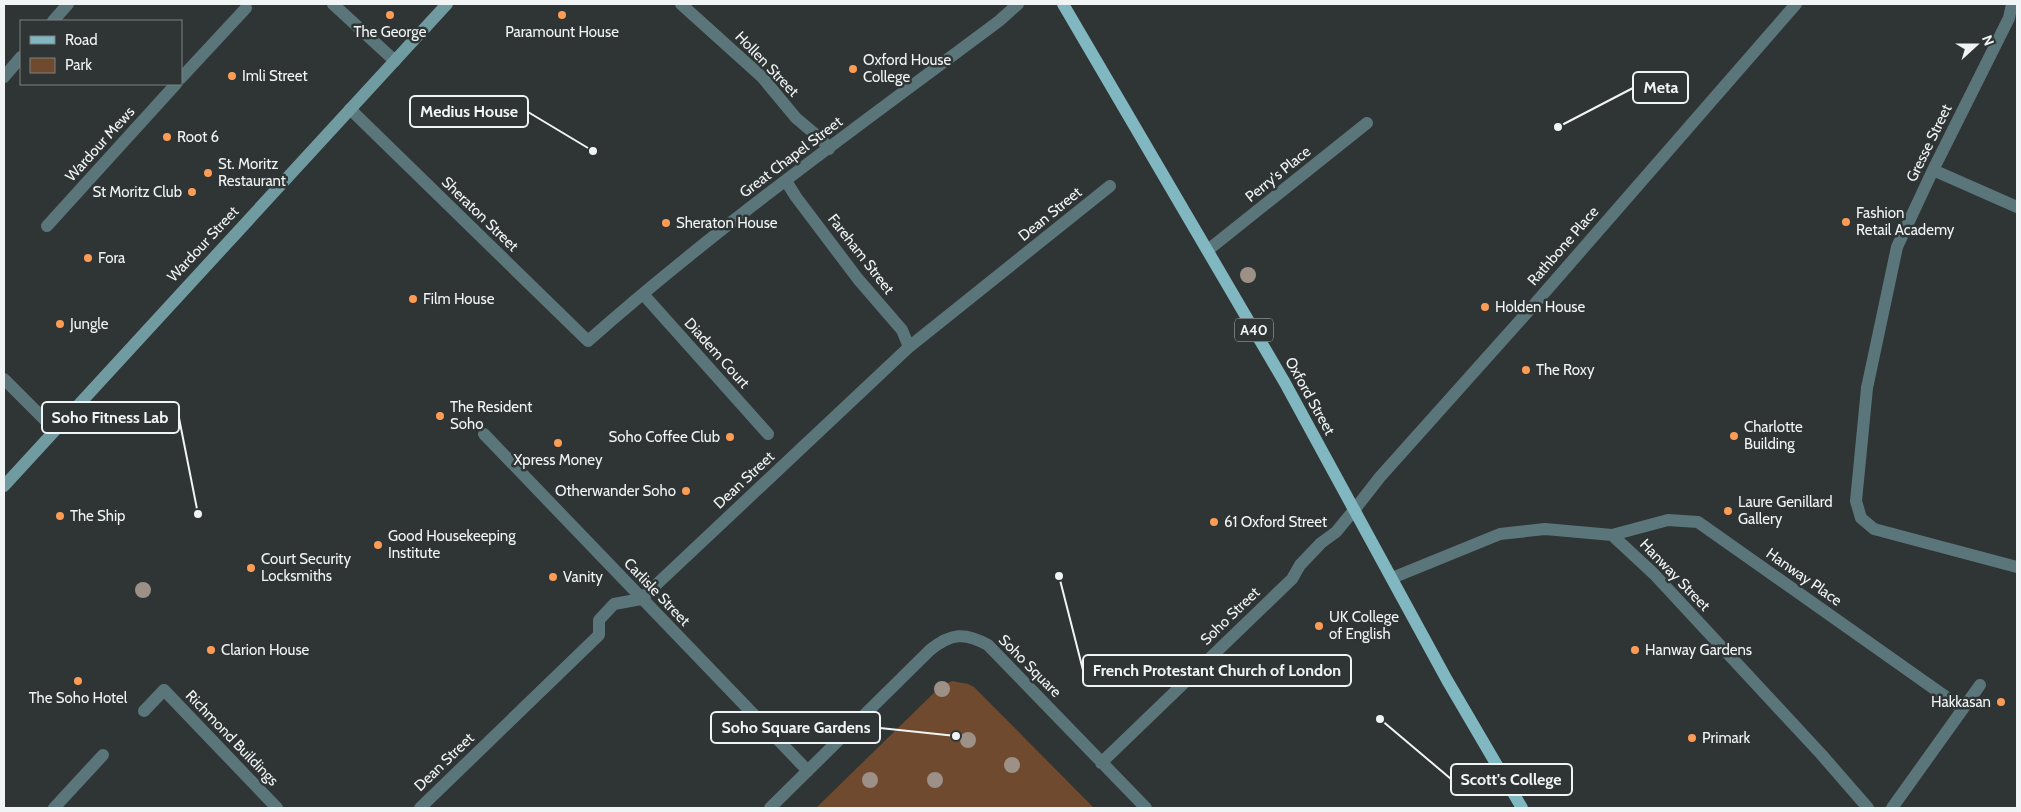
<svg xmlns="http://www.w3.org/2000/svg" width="2021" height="812" viewBox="0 0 2021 812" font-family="Cabin,sans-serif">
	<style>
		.green { fill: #704a2e }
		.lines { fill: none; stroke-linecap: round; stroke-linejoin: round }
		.lane { stroke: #5b767a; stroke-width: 12 }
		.street { stroke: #5b767a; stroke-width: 12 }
		.secondary { stroke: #709ba1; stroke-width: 12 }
		.primary { stroke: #80b7c0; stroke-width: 12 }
		.tree { fill: #9d9086 }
		.poi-dot { fill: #fd9d55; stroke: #2f3435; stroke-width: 2 }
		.labels { text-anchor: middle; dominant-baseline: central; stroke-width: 5; stroke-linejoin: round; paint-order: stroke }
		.shield { fill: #2f3435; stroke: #b7babb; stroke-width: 1 }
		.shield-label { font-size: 14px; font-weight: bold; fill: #f1f4f4 }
		.poi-label { font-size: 15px; fill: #f1f4f4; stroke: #2f3435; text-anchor: start }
		.street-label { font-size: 15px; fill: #f1f4f4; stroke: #2f3435 }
		.leader { fill: none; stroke: #f1f4f4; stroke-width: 2 }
		.callout-dot { fill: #f1f4f4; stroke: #2f3435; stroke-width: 2 }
		.callout { fill: #2f3435; stroke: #f1f4f4; stroke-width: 2 }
		.callout-label { font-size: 16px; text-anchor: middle; font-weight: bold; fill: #f1f4f4 }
	</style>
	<rect width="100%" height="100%" fill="#2f3435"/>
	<path class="green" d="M952 681 968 684 974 687 1094 808H816L940 687Z"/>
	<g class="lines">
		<path class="lane" d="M181 78 246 8
			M47 226 176 84
			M1208 250 1367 123
			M1867 388 1856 501 1861 518 1874 529 2017 567
			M1612 535 1668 520 1698 522 1963 709
			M1392 578 1500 534 1545 529 1612 535 1654 574 1821 754 1868 808
			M144 711 164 690
			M54 808 103 755
			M1892 808 1980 685"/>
		<path class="street" d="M333 4 395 61
			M681 4 762 77 796 118 822 140 829 149
			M53 21 68 4
			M4 77 21 57
			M350 109 588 341C718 226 860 125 999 21L1018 4
			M1933 170 2017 207
			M786 181 796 197 858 279 902 330 909 347
			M643 294 768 434
			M4 379 55 430
			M1867 388 1897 247 1933 170 2009 18 2012 4
			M484 434 808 771
			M164 690 277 808
			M1101 763 1292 579 1300 565 1321 543 1336 532 1355 509 1380 477 1532 307 1796 4
			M420 808 599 635V620L614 604 641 599 909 347 1110 186
			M770 808 930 650C951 633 965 632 988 645L1146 808"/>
		<path class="secondary" d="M4 486 447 4"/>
		<path class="primary" d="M1063 4 1285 383 1447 680 1522 808"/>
	</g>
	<g class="tree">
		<circle cx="1248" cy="275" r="8"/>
		<circle cx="143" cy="590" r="8"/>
		<circle cx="942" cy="689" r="8"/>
		<circle cx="968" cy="740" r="8"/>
		<circle cx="1012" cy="765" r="8"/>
		<circle cx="870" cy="780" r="8"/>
		<circle cx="935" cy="780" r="8"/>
	</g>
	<g class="poi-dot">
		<circle cx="390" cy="15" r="5"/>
		<circle cx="562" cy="15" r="5"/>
		<circle cx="853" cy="69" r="5"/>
		<circle cx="232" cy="76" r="5"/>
		<circle cx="167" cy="137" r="5"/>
		<circle cx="208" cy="173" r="5"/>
		<circle cx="192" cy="192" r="5"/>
		<circle cx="1846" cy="222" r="5"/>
		<circle cx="666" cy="223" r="5"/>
		<circle cx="88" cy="258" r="5"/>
		<circle cx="413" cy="299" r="5"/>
		<circle cx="1485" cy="307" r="5"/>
		<circle cx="60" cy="324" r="5"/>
		<circle cx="1526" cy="370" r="5"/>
		<circle cx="440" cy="416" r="5"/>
		<circle cx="1734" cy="436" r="5"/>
		<circle cx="730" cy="437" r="5"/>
		<circle cx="558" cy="443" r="5"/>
		<circle cx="686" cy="491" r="5"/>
		<circle cx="1728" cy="511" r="5"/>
		<circle cx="60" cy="516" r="5"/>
		<circle cx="1214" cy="522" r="5"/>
		<circle cx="378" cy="545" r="5"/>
		<circle cx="251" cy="568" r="5"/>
		<circle cx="553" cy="577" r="5"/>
		<circle cx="1319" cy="626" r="5"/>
		<circle cx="211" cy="650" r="5"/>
		<circle cx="1635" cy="650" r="5"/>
		<circle cx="78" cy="681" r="5"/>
		<circle cx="2001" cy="702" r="5"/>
		<circle cx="1692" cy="738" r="5"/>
	</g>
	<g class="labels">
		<rect class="shield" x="1235" y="318.5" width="38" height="23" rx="4"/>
		<g class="shield-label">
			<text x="1254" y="330">A40</text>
		</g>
		<g class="poi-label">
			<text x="390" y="32" text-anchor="middle">The George</text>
			<text x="562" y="32" text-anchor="middle">Paramount House</text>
			<text x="863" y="60">Oxford House<tspan x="863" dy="17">College</tspan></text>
			<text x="242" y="76">Imli Street</text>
			<text x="177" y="137">Root 6</text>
			<text x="218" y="164">St. Moritz<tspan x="218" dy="17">Restaurant</tspan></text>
			<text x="182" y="192" text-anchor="end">St Moritz Club</text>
			<text x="1856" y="213">Fashion<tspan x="1856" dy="17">Retail Academy</tspan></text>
			<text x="676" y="223">Sheraton House</text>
			<text x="98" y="258">Fora</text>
			<text x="423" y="299">Film House</text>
			<text x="1495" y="307">Holden House</text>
			<text x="70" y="324">Jungle</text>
			<text x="1536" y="370">The Roxy</text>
			<text x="450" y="407">The Resident<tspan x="450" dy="17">Soho</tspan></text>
			<text x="1744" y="427">Charlotte<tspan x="1744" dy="17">Building</tspan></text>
			<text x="720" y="437" text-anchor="end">Soho Coffee Club</text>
			<text x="558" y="460" text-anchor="middle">Xpress Money</text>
			<text x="676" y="491" text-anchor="end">Otherwander Soho</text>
			<text x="1738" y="502">Laure Genillard<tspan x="1738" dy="17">Gallery</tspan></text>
			<text x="70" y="516">The Ship</text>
			<text x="1224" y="522">61 Oxford Street</text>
			<text x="388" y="536">Good Housekeeping<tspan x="388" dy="17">Institute</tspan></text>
			<text x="261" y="559">Court Security<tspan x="261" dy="17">Locksmiths</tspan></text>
			<text x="563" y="577">Vanity</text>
			<text x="1329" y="617">UK College<tspan x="1329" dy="17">of English</tspan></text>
			<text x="221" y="650">Clarion House</text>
			<text x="1645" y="650">Hanway Gardens</text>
			<text x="78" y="698" text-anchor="middle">The Soho Hotel</text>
			<text x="1991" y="702" text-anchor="end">Hakkasan</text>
			<text x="1702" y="738">Primark</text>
		</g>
		<g class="street-label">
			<text transform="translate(767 64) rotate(46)">Hollen Street</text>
			<text transform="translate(1929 143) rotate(-64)">Gresse Street</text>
			<text transform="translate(100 144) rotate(-48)">Wardour Mews</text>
			<text transform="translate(791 157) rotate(-37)">Great Chapel Street</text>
			<text transform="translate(1278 174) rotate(-39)">Perry's Place</text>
			<text transform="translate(480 214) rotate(44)">Sheraton Street</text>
			<text transform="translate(1050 214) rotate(-39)">Dean Street</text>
			<text transform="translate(203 244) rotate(-47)">Wardour Street</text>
			<text transform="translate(1563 246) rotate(-49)">Rathbone Place</text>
			<text transform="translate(861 254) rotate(52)">Fareham Street</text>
			<text transform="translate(717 353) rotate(48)">Diadem Court</text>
			<text transform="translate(1310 396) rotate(61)">Oxford Street</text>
			<text transform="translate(744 480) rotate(-43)">Dean Street</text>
			<text transform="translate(1675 575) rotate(46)">Hanway Street</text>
			<text transform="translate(1804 577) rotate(35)">Hanway Place</text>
			<text transform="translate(657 592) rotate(46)">Carlisle Street</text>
			<text transform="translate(1230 616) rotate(-44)">Soho Street</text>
			<text transform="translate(1030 666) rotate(45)">Soho Square</text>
			<text transform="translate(232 738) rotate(46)">Richmond Buildings</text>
			<text transform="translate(444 762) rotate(-44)">Dean Street</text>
		</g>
	</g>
	<path class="leader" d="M1558 127L1633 88M593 151L528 112M198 514L179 418M1059 576L1083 670M956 736L880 728M1380 719L1451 779"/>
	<g class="callout-dot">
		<circle cx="1558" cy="127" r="5"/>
		<circle cx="593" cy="151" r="5"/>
		<circle cx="198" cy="514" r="5"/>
		<circle cx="1059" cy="576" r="5"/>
		<circle cx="956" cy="736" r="5"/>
		<circle cx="1380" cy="719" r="5"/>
	</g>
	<g class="callout">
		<rect x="1633" y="72" width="55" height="31" rx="5"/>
		<rect x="410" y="96" width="118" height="31" rx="5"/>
		<rect x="42" y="402" width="137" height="31" rx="5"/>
		<rect x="1083" y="655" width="268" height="31" rx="5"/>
		<rect x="711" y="712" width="169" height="31" rx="5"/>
		<rect x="1451" y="764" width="121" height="31" rx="5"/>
	</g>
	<g class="callout-label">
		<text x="1661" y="93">Meta</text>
		<text x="469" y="117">Medius House</text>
		<text x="110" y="423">Soho Fitness Lab</text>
		<text x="1217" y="676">French Protestant Church of London</text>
		<text x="796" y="733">Soho Square Gardens</text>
		<text x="1511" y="785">Scott's College</text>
	</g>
	<rect width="2021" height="812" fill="none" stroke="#f1f4f4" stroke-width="10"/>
	<rect x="20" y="20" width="162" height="65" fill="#2f3435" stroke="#7d8181"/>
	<rect x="30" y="36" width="25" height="8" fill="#80b7c0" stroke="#7d8181"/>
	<text x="65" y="45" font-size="15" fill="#f1f4f4">Road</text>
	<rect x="30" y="58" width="25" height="15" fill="#704a2e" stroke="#7d8181"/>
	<text x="65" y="70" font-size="15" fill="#f1f4f4">Park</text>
	<g transform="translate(1976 45) rotate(69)" stroke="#2f3435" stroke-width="4" paint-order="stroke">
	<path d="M0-4L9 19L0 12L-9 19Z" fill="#f1f4f4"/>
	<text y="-8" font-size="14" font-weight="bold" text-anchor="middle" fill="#f1f4f4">N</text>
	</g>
</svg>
